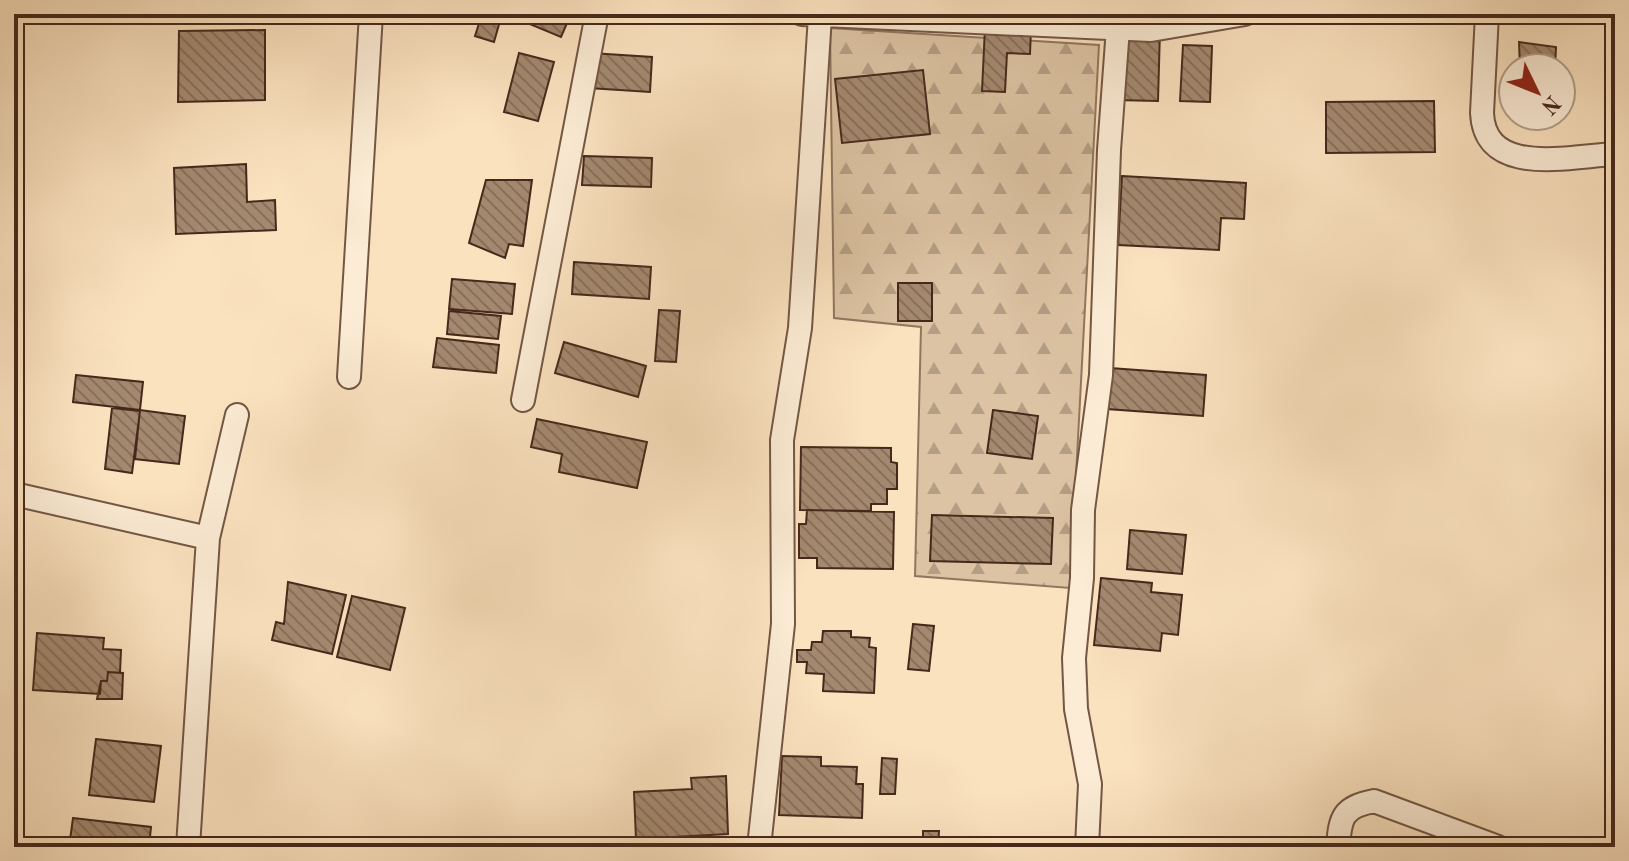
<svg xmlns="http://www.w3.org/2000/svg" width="1629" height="861" viewBox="0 0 1629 861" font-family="'Old Standard TT',serif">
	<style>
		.forest { fill: url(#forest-firs); stroke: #91765f; stroke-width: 2 }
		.building { fill: url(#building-back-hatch); stroke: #46291b; stroke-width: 2 }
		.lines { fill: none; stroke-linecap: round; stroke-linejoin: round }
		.minor-casing { stroke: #735744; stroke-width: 26 }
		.minor { stroke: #fcecd5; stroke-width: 22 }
	</style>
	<defs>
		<pattern id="forest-firs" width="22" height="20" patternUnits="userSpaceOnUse" patternTransform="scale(2)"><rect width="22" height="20" fill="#dcc3a3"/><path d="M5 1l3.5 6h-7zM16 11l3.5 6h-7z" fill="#b49e84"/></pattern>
		<pattern id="building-back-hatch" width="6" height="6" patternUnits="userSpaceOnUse" patternTransform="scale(2)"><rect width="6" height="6" fill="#a48970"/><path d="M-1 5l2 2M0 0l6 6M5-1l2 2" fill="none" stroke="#87705b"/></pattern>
	</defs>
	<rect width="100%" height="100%" fill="#fbe2bf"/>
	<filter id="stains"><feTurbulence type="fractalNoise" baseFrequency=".0025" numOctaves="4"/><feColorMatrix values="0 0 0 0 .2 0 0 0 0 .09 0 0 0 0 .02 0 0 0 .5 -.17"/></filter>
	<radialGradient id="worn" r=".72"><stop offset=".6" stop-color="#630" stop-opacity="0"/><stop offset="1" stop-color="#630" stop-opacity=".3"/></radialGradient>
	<path class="forest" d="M830 28 1099 45 1070 588 915 576 921 327 834 318Z"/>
	<path class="building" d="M482 14H502L494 42 475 36Z
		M516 14H571L561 37 515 18Z
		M985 27 1031 29 1030 54 1007 53 1005 92 982 91Z
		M265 30V100L178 102 179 31Z
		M1116 30H1160L1158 101 1115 100Z
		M1519 42 1556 47 1555 68H1520Z
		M1183 45 1212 46 1210 102 1180 101Z
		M519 53 554 62 538 121 504 112Z
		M591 53 652 57 650 92 589 88Z
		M923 70 930 134 842 143 835 79Z
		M1434 101 1435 152 1326 153V102Z
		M584 156 652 158 651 187 582 185Z
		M246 164 247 202 275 200 276 230 176 234 174 168Z
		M1122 176 1246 183 1244 219 1221 218 1219 250 1118 245Z
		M486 180H532L523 246 509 244 505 258 469 243Z
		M574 262 651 267 649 299 572 294Z
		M452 279 515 284 512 314 449 309Z
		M898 283H932V321H898Z
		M659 310 680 311 676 362 655 361Z
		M449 311 501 316 498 339 447 334Z
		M437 338 499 345 496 373 433 367Z
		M564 342 646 366 638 397 555 373Z
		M1110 368 1206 375 1203 416 1107 409Z
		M76 375 143 382 140 410 73 402Z
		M112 408 140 411 132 473 105 469Z
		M140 410 185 416 179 464 135 459Z
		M993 410 1038 416 1032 459 987 453Z
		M537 419 647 442 637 488 559 472 562 454 531 447Z
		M801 447 891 448V462L897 463V489H887V504H871V511L800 510Z
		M807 510 894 512 893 569 817 568V558H799V524H806Z
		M932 515 1053 518 1051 564 930 561Z
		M1130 530 1186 535 1182 574 1127 569Z
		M1101 578 1152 583 1151 592 1182 595 1178 635 1162 633 1160 651 1094 645Z
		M288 582 346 595 332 654 272 640 276 622 284 624Z
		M352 596 405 608 390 670 337 657Z
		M913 624 934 626 929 671 908 669Z
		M823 631H851V637L870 638 869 647 876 648 874 693 823 691 824 674 806 673 807 662H797V650H811L812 642H822Z
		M37 633 104 638 103 649 121 650 120 673 108 672 107 681H101L100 694 33 690Z
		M108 672 123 673 122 699H97L101 681H107Z
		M96 739 161 746 154 802 89 795Z
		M782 756 821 757V766L857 767 856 784H863L862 818 779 815Z
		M882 758 897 759 895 794H880Z
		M726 776 728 834 636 839 634 792 692 789 691 778Z
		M73 818 151 827 149 847H69Z
		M923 831H939L938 847H923Z"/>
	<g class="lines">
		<defs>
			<path id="minor" d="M802 14 1151 30 1245 14
				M1487 14 1482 113C1485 178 1570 156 1615 154
				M349 377 371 14
				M523 400 597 14
				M14 494 208 538
				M188 847 208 538 237 415
				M759 847 783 624 782 440 800 328 820 16
				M1087 847 1090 784 1076 709 1074 658 1082 578 1083 510 1101 375 1109 150 1118 28
				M1338 847C1340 817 1343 807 1374 801L1498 847"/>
		</defs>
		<use href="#minor" class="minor-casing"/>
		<use href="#minor" class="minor"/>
	</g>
	<rect width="1629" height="861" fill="none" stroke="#fbe2bf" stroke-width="48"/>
	<rect x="16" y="16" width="1597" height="829" fill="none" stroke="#46291b" stroke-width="4"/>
	<rect x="24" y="24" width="1581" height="813" fill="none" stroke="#46291b" stroke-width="2"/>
	<g transform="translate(1537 92) rotate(133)"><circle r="38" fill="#fcecd5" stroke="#b39e8b" stroke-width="2"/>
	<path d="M0-6L14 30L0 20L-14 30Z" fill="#8f2418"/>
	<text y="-12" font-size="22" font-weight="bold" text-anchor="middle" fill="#46291b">N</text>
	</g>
	<rect width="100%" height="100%" filter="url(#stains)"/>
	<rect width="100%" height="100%" fill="url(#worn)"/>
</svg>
